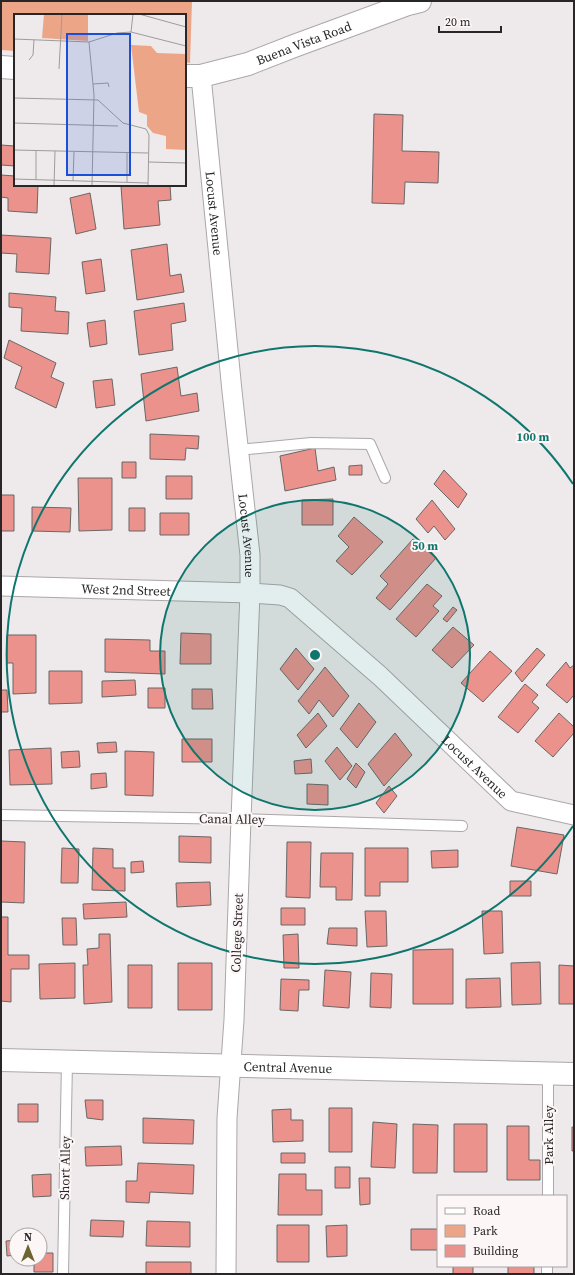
<svg xmlns="http://www.w3.org/2000/svg" width="575" height="1275" viewBox="0 0 575 1275" font-family="'Source Serif 4',serif">
	<style>
		.green { fill: #eda588 }
		.building { fill: #ea928b; stroke: #6b6666 }
		.lines { fill: none; stroke-linecap: round; stroke-linejoin: round }
		.service-casing { stroke: #aca7a8; stroke-width: 12 }
		.minor-casing { stroke: #aca7a8; stroke-width: 21 }
		.tertiary-casing { stroke: #aca7a8; stroke-width: 24 }
		.service { stroke: #fff; stroke-width: 10 }
		.minor { stroke: #fff; stroke-width: 19 }
		.tertiary { stroke: #fff; stroke-width: 22 }
		.ring { fill: none; stroke: #0f766e; stroke-width: 2 }
		.labels { text-anchor: middle; dominant-baseline: central; stroke-width: 4; stroke-linejoin: round; paint-order: stroke }
		.street-label { font-size: 13px; fill: #282627; stroke: #fcf6f7 }
		.inset-road { fill: none; stroke: #9f9b9c; stroke-width: 1 }
		.view { fill: #1d4ed8; fill-opacity: 0.15; stroke: #1d4ed8; stroke-width: 2 }
		.inset-edge { fill: none; stroke: #282627; stroke-width: 2 }
		.centre { fill: #0f766e; stroke: #fcf6f7; stroke-width: 2 }
		.ring-label { font-size: 12px; text-anchor: middle; font-weight: bold; fill: #0f766e; stroke: #fcf6f7; stroke-width: 4; stroke-linejoin: round; paint-order: stroke }
	</style>
	<rect width="100%" height="100%" fill="#eee9ea"/>
	<path class="green" d="M1 1H192L190 63 185 62V15H15V51L1 50Z"/>
	<path class="building" d="M374 114 403 115 402 151 439 152 438 183 405 182 404 204 372 203Z
		M1 145 15 146V166L1 165Z
		M1 175 15 176V185H38L37 213 8 211V198L1 197Z
		M126 185H170L171 200 158 201 160 225 124 229 121 186Z
		M90 193 96 229 76 234 70 198Z
		M1 235 51 238 49 274 16 272 17 254 1 253Z
		M167 244 170 276 181 274 184 292 137 300 131 250Z
		M101 259 105 291 86 294 82 262Z
		M9 293 56 297 55 311 69 312 68 334 21 331 22 308 9 307Z
		M184 303 186 321 171 324 173 350 139 355 134 311Z
		M105 320 107 344 90 347 87 323Z
		M9 340 56 363 51 377 64 383 56 408 15 388 22 367 4 358Z
		M177 367 181 396 197 393 199 411 146 421 141 374Z
		M112 379 115 405 96 408 93 381Z
		M150 434 199 436 198 449 186 448 185 460 150 459Z
		M315 448 318 471 334 467 336 480 285 491 280 456Z
		M122 462H136V478H122Z
		M362 465V475H349V466Z
		M444 470 467 494 458 508 434 484Z
		M166 476H192V499H166Z
		M78 478H112V530L79 531Z
		M1 495H14V531H1Z
		M333 499V525H302V500Z
		M432 500 455 529 445 540 434 526 428 533 416 519Z
		M32 507 71 508 70 532 32 531Z
		M129 508H145V531H129Z
		M160 513H189V535H160Z
		M354 517 383 542 352 575 336 561 349 547 338 536Z
		M413 539 436 558 390 610 376 598 388 584 380 576Z
		M427 584 442 596 433 606 439 611 416 637 396 619Z
		M453 607 457 610 447 622 443 619Z
		M453 627 474 645 452 668 432 650Z
		M181 633 211 634V664H180Z
		M7 635H36V693L13 694V663H7Z
		M105 639 150 640V651H165V674L105 672Z
		M296 648 314 669 298 690 280 669Z
		M537 648 545 655 522 682 515 673Z
		M490 651 512 671 483 702 461 683Z
		M566 662 570 668 574 665V695L567 703 546 685Z
		M325 667 349 696 333 717 319 700 309 714 298 701Z
		M49 671H82V703L49 704Z
		M135 680 136 695 102 697V681Z
		M525 684 538 695 532 702 539 708 518 733 498 717Z
		M148 688H165V708H148Z
		M192 689H212L213 709H192Z
		M1 690H7L8 712H1Z
		M359 703 376 722 357 748 340 729Z
		M318 713 327 726 306 748 297 735Z
		M559 713 574 727V733L553 757 535 741Z
		M395 733 412 755 384 786 368 764Z
		M182 739H212V762H182Z
		M116 742 117 752 98 753 97 743Z
		M337 747 352 766 340 780 325 761Z
		M51 748 52 784 10 785 9 750Z
		M79 751 80 767 62 768 61 752Z
		M125 751 154 752 153 796 125 795Z
		M311 759 312 773 295 774 294 761Z
		M356 763 365 772 356 788 347 779Z
		M106 773 107 787 91 789V774Z
		M307 784 328 785V805L307 804Z
		M389 786 397 796 384 813 376 803Z
		M517 827 564 835 557 874 511 866Z
		M179 836 211 837V863L179 862Z
		M1 841 25 842 24 903 1 902Z
		M287 842H311L310 898 286 897Z
		M62 848 79 849 78 883H61Z
		M93 848 113 849V868H125V891L92 890Z
		M365 848H408V882H380V896H365Z
		M458 850V867L432 868 431 851Z
		M321 853H353L352 900H336V887H320Z
		M143 861 144 872 131 873V862Z
		M510 881H531V896H510Z
		M210 882 211 905 177 907 176 883Z
		M126 902 127 917 84 919 83 904Z
		M281 908H305V925H281Z
		M365 911H386L387 946 367 947Z
		M482 911H502L503 953 484 954Z
		M1 917H8V955H29V969H11V1002L1 1001Z
		M62 918H76L77 945H63Z
		M329 928H357V946L327 944Z
		M99 934H110L112 1002 84 1004 83 965H88L87 949 99 948Z
		M298 934 299 968H284L283 935Z
		M453 949V1004H413V950Z
		M540 962 541 1004 512 1005 511 963Z
		M75 963V998L40 999 39 964Z
		M178 963H212V1010H178Z
		M128 965H152V1008H128Z
		M559 965 574 966V1004H559Z
		M325 970 351 972 349 1008 323 1006Z
		M371 973 392 974 391 1008 370 1007Z
		M500 978 501 1007 466 1008V979Z
		M281 979 309 980V990H299L298 1011 280 1010Z
		M85 1100H103V1120L87 1118Z
		M18 1104H38V1122H18Z
		M329 1108H352V1152H329Z
		M291 1109V1120H303V1141L273 1142 272 1110Z
		M143 1118 194 1120 193 1144 143 1143Z
		M373 1122 397 1124 395 1168 371 1167Z
		M413 1124 438 1125 437 1173H413Z
		M454 1124H487V1172H454Z
		M507 1126H529V1160H540V1180H507Z
		M572 1127H574V1151H572Z
		M121 1146 122 1165 86 1166 85 1147Z
		M281 1153H305V1163H281Z
		M138 1163 194 1165 193 1194 150 1192 149 1203 126 1202V1181H137Z
		M335 1167H350V1188H335Z
		M51 1174V1196L33 1197 32 1175Z
		M279 1174H306V1190H322V1215H278Z
		M359 1178H370V1204L360 1205Z
		M91 1220 124 1221 123 1237 90 1236Z
		M147 1221 190 1222V1247L146 1246Z
		M277 1225H309V1262H277Z
		M347 1225V1256L327 1257 326 1226Z
		M411 1229H438V1250H411Z
		M16 1240V1255L7 1256 6 1241Z
		M40 1253H53V1272H34V1259H40Z
		M146 1262H191V1274H146Z
		M453 1266H473V1274H453Z
		M508 1266H534V1274H508Z"/>
	<g class="lines">
		<defs>
			<path id="service" d="M238 450 311 443 370 444 385 478
				M1 815 241 819 462 826
				M548 1196V1074
				M63 1274 67 1061
				M547 1274V1266"/>
			<g id="minor">
				<path id="s1" d="M201 76 232 391 250 555V593L241 819 234 1020 227 1118 226 1274"/>
				<path id="s2" d="M1 586 250 593 280 595 290 598 380 676 511 801 574 815"/>
			</g>
			<g id="tertiary">
				<path d="M1 67 15 68"/>
				<path id="s3" d="M185 76H201L248 64 294 46 408 4 420 1"/>
				<path id="s4" d="M1 1060 574 1074"/>
			</g>
		</defs>
		<use href="#service" class="service-casing"/>
		<use href="#minor" class="minor-casing"/>
		<use href="#tertiary" class="tertiary-casing"/>
		<use href="#service" class="service"/>
		<use href="#minor" class="minor"/>
		<use href="#tertiary" class="tertiary"/>
	</g>
	<circle cx="315" cy="655" r="155" fill="#0f766e" fill-opacity=".12"/>
	<g class="ring">
		<circle cx="315" cy="655" r="155"/>
		<path d="M573 826A309 309 0 1 1 573 484"/>
	</g>
	<g class="labels">
		<g class="street-label">
			<text stroke="none"><textPath href="#s3" startOffset="124">Buena Vista Road</textPath></text>
			<text stroke="none"><textPath href="#s1" startOffset="138">Locust Avenue</textPath></text>
			<text stroke="none"><textPath href="#s1" startOffset="462">Locust Avenue</textPath></text>
			<text stroke="none"><textPath href="#s2" startOffset="125">West 2nd Street</textPath></text>
			<text stroke="none"><textPath href="#s2" startOffset="540">Locust Avenue</textPath></text>
			<text transform="translate(232 819) rotate(1)">Canal Alley</text>
			<text transform="translate(237 933) rotate(-88)">College Street</text>
			<text stroke="none"><textPath href="#s4" startOffset="287">Central Avenue</textPath></text>
			<text transform="translate(548 1135) rotate(-90)">Park Alley</text>
			<text transform="translate(65 1168) rotate(-89)">Short Alley</text>
		</g>
	</g>
	<g transform="translate(14 14)">
		<rect width="172" height="172" fill="#eee9ea"/>
		<path d="M30 0H74V27L28 24ZM117 31 137 32 143 39 172 40V136L152 135V122L139 119 133 112V101L125 98Z" fill="#eda588"/>
		<path class="inset-road" d="M125 0 172 13M117 18 119 0M0 25 75 28 103 19 117 18 172 32M75 28 80 81 78 172M15 46 19 41 20 26M45 55 48 0M79 70 94 69 95 73M0 84 84 86 109 109 132 115 135 121 134 172M0 109 104 112M0 136 134 139M135 148 172 149M0 165 134 169M22 166V137M59 167 60 138M113 168V139M40 172 41 137"/>
		<path class="view" d="M53 20H116V161H53Z"/>
		<rect width="172" height="172" class="inset-edge"/>
	</g>
	<circle cx="315" cy="655" r="6" class="centre"/>
	<g class="ring-label">
		<text x="533" y="441">100 m</text>
		<text x="425" y="550">50 m</text>
	</g>
	<rect width="575" height="1275" fill="none" stroke="#282627" stroke-width="4"/>
	<rect x="437" y="1195" width="130" height="72" fill="#fcf6f7" stroke="#a7a3a4"/>
	<rect x="445" y="1208" width="20" height="6" fill="#ffffff" stroke="#a7a3a4"/>
	<text x="473" y="1215" font-size="12" fill="#282627">Road</text>
	<rect x="445" y="1225" width="20" height="12" fill="#eda588" stroke="#a7a3a4"/>
	<text x="473" y="1235" font-size="12" fill="#282627">Park</text>
	<rect x="445" y="1245" width="20" height="12" fill="#ea928b" stroke="#a7a3a4"/>
	<text x="473" y="1255" font-size="12" fill="#282627">Building</text>
	<g transform="translate(28 1247)"><circle r="19" fill="#fcf6f7" stroke="#a7a3a4"/>
	<path d="M0-3L7 15L0 10L-7 15Z" fill="#6b6330"/>
	<text y="-6" font-size="11" font-weight="bold" text-anchor="middle" fill="#282627">N</text>
	</g>
	<path d="M439 26v6h62v-6" fill="none" stroke="#282627" stroke-width="2"/>
	<text x="445" y="26" font-size="12" fill="#282627" stroke="#fcf6f7" stroke-width="3" paint-order="stroke">20 m</text>
</svg>
